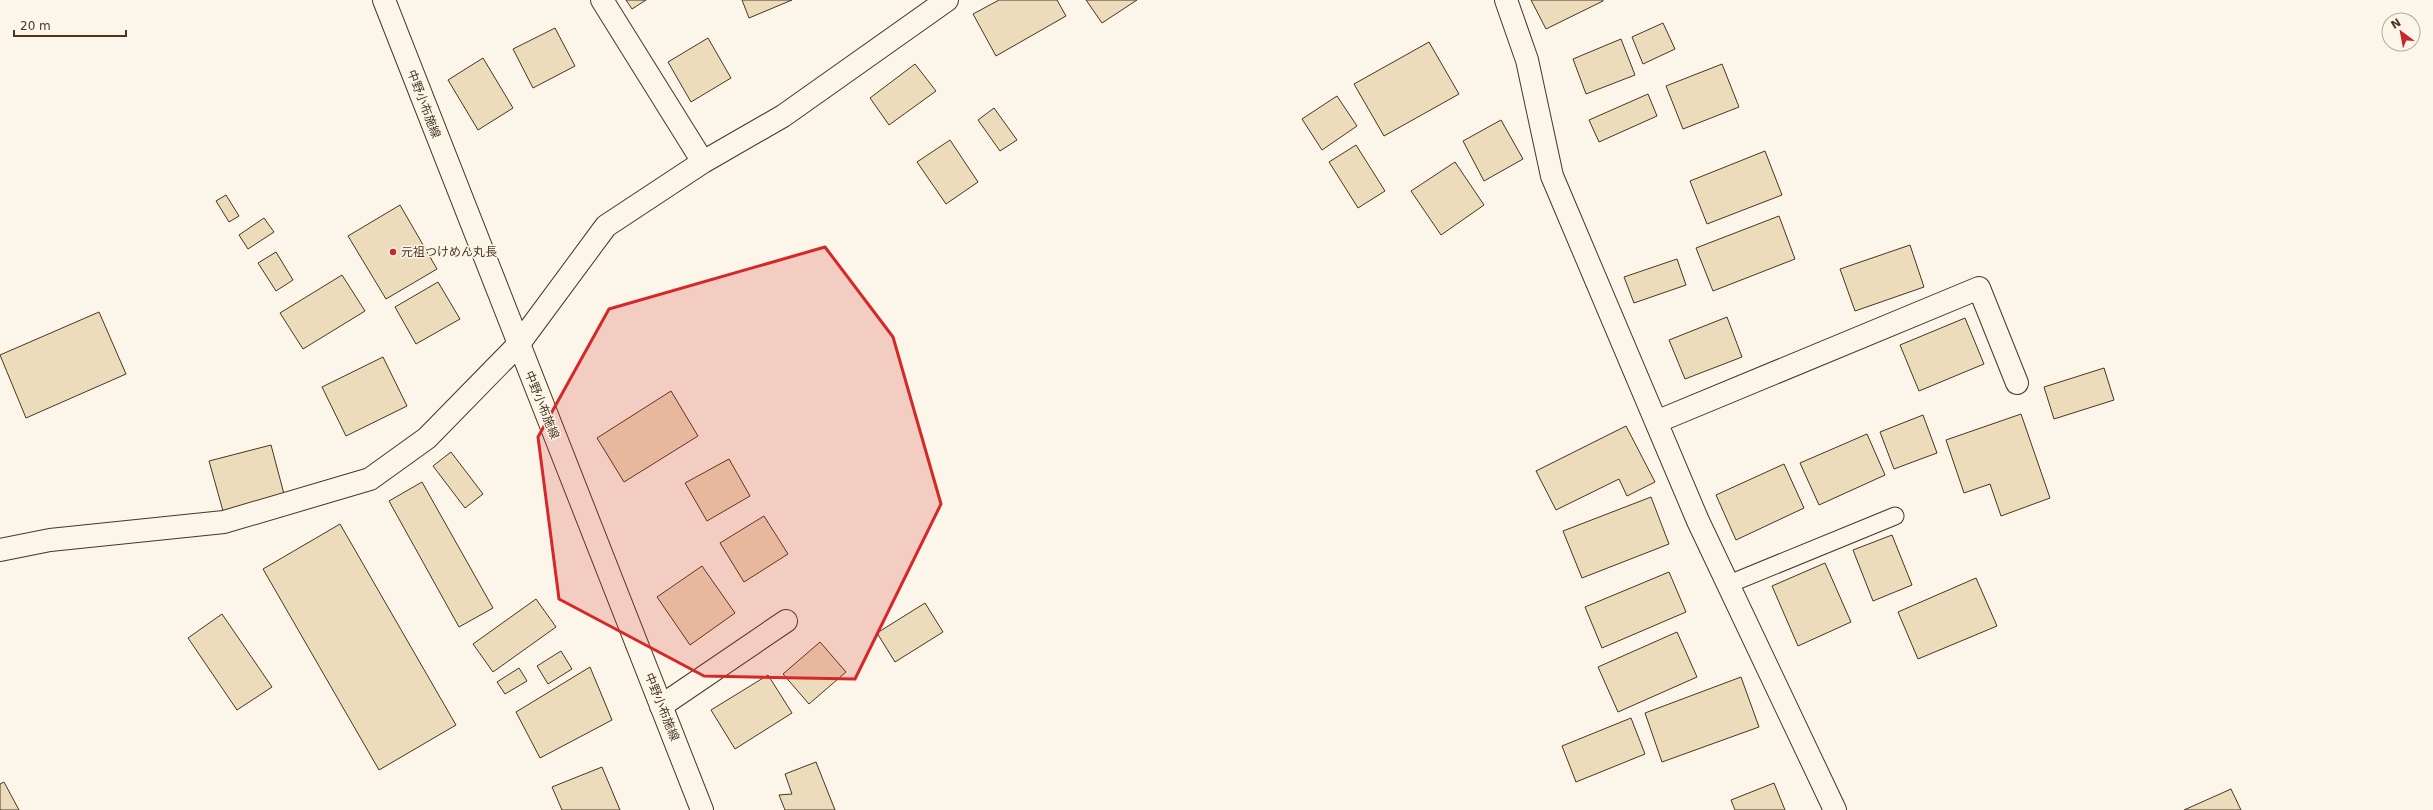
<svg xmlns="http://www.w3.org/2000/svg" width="2433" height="810" viewBox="0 0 2433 810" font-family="'DejaVu Sans','Noto Sans JP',sans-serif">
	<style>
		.building { fill: #ecdcbc; stroke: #4a3520 }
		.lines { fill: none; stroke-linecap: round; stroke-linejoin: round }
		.lane-casing { stroke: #4a3520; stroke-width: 19 }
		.street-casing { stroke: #4a3520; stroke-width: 24 }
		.secondary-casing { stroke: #4a3520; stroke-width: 24 }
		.lane { stroke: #fbf6e9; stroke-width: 17 }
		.street { stroke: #fbf6e9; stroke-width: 22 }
		.secondary { stroke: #fbf6e9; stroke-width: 22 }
		.marked { fill: #d62828; fill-opacity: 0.2; stroke: #d62828; stroke-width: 3; stroke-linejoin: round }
		.poi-dot { fill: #c62828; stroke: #fbf6e9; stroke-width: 1.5 }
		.labels { text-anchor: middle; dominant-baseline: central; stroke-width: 3; stroke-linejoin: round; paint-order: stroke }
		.street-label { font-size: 12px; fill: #4a3520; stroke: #fbf6e9 }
		.poi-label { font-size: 12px; fill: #4a3520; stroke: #fbf6e9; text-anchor: start }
	</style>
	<rect width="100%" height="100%" fill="#fbf6e9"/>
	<path class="building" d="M626 0H646L632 9Z
		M742 0H792L749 18Z
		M999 0H1057L1066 16 996 56 973 14Z
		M1086 0H1137L1102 23Z
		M1531 0H1603V1L1546 29Z
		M1663 23 1675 49 1643 64 1632 37Z
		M555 28 575 66 533 88 513 49Z
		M708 38 731 78 691 102 668 62Z
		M1621 39 1635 75 1586 94 1573 59Z
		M1429 42 1459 94 1384 136 1354 84Z
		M483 58 513 108 478 130 448 80Z
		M915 64 936 91 889 125 870 98Z
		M1722 64 1739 107 1683 129 1666 86Z
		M1648 94 1657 116 1599 142 1589 120Z
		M1337 96 1357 126 1322 150 1302 119Z
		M994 108 1017 140 1000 151 978 120Z
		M1501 120 1523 159 1484 181 1463 141Z
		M950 140 978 182 946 204 917 162Z
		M1356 145 1385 191 1358 208 1329 162Z
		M1765 151 1782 195 1707 224 1690 181Z
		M1455 162 1484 205 1441 235 1411 191Z
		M226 195 239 216 229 222 216 201Z
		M400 205 437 269 386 299 348 236Z
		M1779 216 1795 259 1713 291 1696 248Z
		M264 218 274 232 248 249 239 235Z
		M1910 245 1924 287 1855 311 1840 269Z
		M276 252 293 280 276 291 258 263Z
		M1677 259 1686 285 1634 303 1624 277Z
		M342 275 365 311 303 349 280 313Z
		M438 282 460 319 416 344 395 307Z
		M99 312 126 374 26 418 0 355Z
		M1727 317 1742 357 1685 379 1669 340Z
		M1965 318 1984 364 1919 391 1900 345Z
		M383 357 407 406 346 436 322 387Z
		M2104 368 2114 400 2054 419 2044 387Z
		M671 391 698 436 624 482 597 438Z
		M2021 414 2050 498 2001 516 1990 484 1964 493 1946 440Z
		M1923 415 1937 453 1894 469 1880 432Z
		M1626 426 1655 482 1627 496 1619 479 1556 510 1536 471Z
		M1867 434 1885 475 1819 505 1800 463Z
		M271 445 284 494 223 511 209 461Z
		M451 452 483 494 465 508 433 466Z
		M729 459 750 496 707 521 685 483Z
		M1784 464 1804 508 1736 540 1716 495Z
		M422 482 493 608 459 627 389 501Z
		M1651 497 1669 544 1582 578 1563 531Z
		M764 516 788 554 744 582 720 543Z
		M340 524 456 725 379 770 263 569Z
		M1892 535 1912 585 1873 601 1853 550Z
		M1825 563 1851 622 1798 646 1772 586Z
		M702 566 735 613 690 645 657 597Z
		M1669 572 1686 612 1602 648 1585 607Z
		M1976 578 1997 626 1918 659 1898 612Z
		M536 599 556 627 493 672 473 644Z
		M925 603 943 632 895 662 877 633Z
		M222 614 272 687 237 710 188 638Z
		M1677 632 1697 677 1618 712 1598 667Z
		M820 642 846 672 809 704 783 674Z
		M561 651 572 669 548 684 537 666Z
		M590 667 612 720 540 758 516 712Z
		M519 668 527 681 505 694 497 682Z
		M768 675 792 713 735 749 711 710Z
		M1741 677 1759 727 1662 762 1645 713Z
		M1631 718 1645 754 1576 782 1562 746Z
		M816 762 835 810H785L779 795 792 794 785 774Z
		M602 767 620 810H562L552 787Z
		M4 782 19 810H0V784Z
		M1774 783 1785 810H1735L1731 800Z
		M2231 789 2241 810H2184Z"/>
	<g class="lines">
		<defs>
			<path id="lane" d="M1729 584 1895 516"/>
			<path id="street" d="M602 0 703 162
				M1506 0 1527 60 1552 176 1698 521 1835 810
				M1656 422 1979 288 2017 383
				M0 550 50 540 224 522 370 479 427 438 518 345 606 226 703 162 783 116 947 0
				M661 706 786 621"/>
			<path id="secondary" d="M384 0 702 810"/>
		</defs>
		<use href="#lane" class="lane-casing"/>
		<use href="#street" class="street-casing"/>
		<use href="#secondary" class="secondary-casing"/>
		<use href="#lane" class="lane"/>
		<use href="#street" class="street"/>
		<use href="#secondary" class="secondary"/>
	</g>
	<path class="marked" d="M825 247 893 337 941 504 855 679 704 676 559 599 538 437 609 309Z"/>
	<circle class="poi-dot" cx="393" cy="252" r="4"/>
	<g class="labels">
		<g class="street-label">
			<text transform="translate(424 104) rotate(69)">中野小布施線</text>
			<text transform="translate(542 405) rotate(68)">中野小布施線</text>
			<text transform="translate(662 707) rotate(68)">中野小布施線</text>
		</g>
		<g class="poi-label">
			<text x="401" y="252">元祖つけめん丸長</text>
		</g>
	</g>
	<g transform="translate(2401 32) rotate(328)"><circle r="19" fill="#fbf6e9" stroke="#b4a999"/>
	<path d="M0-3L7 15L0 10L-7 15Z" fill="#c62828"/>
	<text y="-6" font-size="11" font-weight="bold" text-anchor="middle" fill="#4a3520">N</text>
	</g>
	<path d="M14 30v6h112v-6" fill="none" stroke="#4a3520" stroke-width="2"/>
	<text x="20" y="30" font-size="12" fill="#4a3520" stroke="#fbf6e9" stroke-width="3" paint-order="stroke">20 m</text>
</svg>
